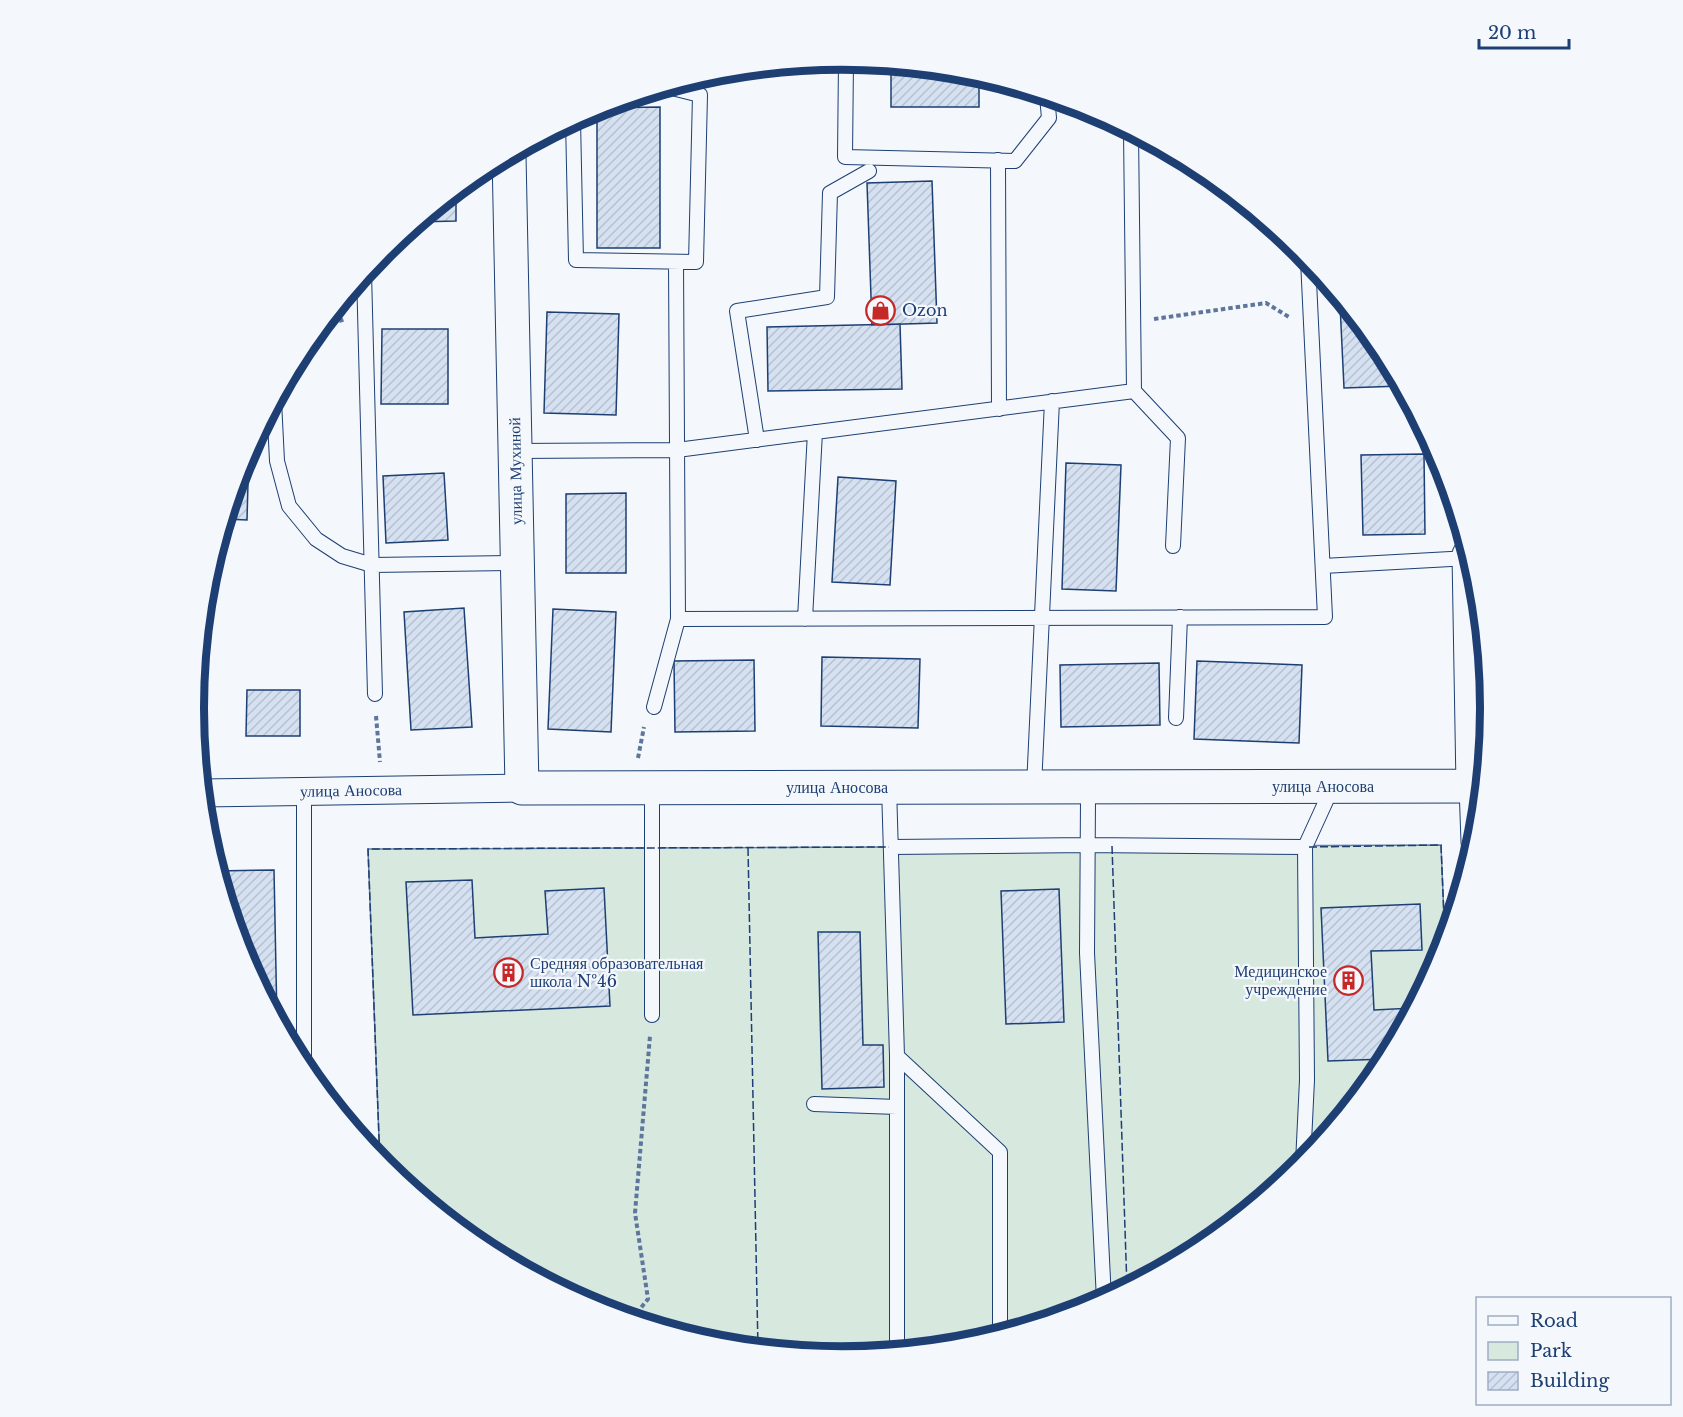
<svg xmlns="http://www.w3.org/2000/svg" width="1683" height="1417" viewBox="0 0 1683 1417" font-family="'Libre Baskerville',serif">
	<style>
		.park { fill: #d7e8df; stroke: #687fa3; stroke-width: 1.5 }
		.building { fill: url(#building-hatch); stroke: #1d3f73; stroke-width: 1.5 }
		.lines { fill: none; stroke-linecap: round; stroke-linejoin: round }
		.service-casing { stroke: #1d3f73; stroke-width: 16 }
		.minor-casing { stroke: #1d3f73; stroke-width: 29 }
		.tertiary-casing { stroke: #1d3f73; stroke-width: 35 }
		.path { stroke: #5e769c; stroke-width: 4; stroke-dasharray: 4.5 3; stroke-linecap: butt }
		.service { stroke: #f4f7fb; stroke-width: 14 }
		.minor { stroke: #f4f7fb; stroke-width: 27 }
		.tertiary { stroke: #f4f7fb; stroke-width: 33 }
		.fence { stroke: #1d3f73; stroke-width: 1.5; stroke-dasharray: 8 3; stroke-linecap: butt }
		.labels { text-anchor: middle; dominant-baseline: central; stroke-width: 4.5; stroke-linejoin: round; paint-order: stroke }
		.poi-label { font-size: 16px; fill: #1d3f73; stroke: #f4f7fb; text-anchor: start }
		.street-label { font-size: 16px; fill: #1d3f73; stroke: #f4f7fb }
		.rim { fill: none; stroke: #1d3f73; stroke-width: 8 }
	</style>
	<defs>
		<pattern id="building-hatch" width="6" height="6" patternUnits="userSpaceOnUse" patternTransform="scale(1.5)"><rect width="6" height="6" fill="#d5e0f0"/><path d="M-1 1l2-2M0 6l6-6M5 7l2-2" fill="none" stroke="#b6c1d1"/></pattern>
	</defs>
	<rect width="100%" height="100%" fill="#f4f7fb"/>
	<path class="park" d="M1441 845 1445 942 1440 957 1381 1069 1300 1167 1201 1248 1089 1308 968 1345 841 1357 715 1344 593 1307 481 1248 380 1164 368 849Z"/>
	<path class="building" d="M891 65 979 76V107H891Z
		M660 107V248H597V108Z
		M932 181 937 323 872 325 867 183Z
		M456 190V221L417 222Z
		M1340 304H1344L1381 349 1401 386 1344 388Z
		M547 312 619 314 616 415 544 413Z
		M900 324 902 389 768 391 767 327Z
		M382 329H448V404H381Z
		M249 447 247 520 225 519 243 460Z
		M1424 454 1425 534 1363 535 1361 455Z
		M1066 463 1121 465 1116 591 1062 589Z
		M444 473 448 540 386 543 383 476Z
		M838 477 896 481 890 585 832 582Z
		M626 493V573H566V494Z
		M464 608 472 727 411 730 404 612Z
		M553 609 616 612 611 732 548 729Z
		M822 657 920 659 918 728 821 726Z
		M754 660 755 731 675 732 674 661Z
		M1197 661 1302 665 1299 743 1194 739Z
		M1159 663 1160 725 1061 727 1060 665Z
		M247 690H300V736H246Z
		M274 870 277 1021 242 956 216 871Z
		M472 880 475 938 548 934 545 891 604 888 610 1006 413 1015 406 882Z
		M1059 889 1064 1022 1006 1024 1001 891Z
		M1420 904 1422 950 1371 951 1374 1010 1413 1008 1386 1059 1328 1061 1321 908Z
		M818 932H860L863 1045H883L884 1087 822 1089Z"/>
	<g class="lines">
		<defs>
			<path id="service" d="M846 60 845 157 1015 161 1049 118 1047 96
				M573 120 576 260 696 262 700 95 668 87
				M998 160 999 409
				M676 262 678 619 1325 617 1308 260
				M364 273 375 694
				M1134 391 1178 438 1173 546
				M274 401 277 461 289 506 316 539 342 556 372 565 517 563
				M757 440 737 311 827 297 830 193 869 171
				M515 451 677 450 1134 391 1131 131
				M1323 566 1469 558
				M805 619 815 432
				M654 707 678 619
				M1176 718 1180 617
				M652 787V1015
				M889 787 897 1056V1352
				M1034 787 1052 401
				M304 791V1071
				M1088 799 1087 953 1104 1300
				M891 847 1088 845 1305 847 1326 801
				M897 1056 1000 1152V1335
				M814 1104 897 1107
				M1303 1163 1307 1080 1305 847"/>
			<path id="minor" d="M1473 786 1475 842
				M201 793 522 788"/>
			<path id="tertiary" d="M509 155 522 788 1473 786 1469 555"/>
		</defs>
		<use href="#service" class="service-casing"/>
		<use href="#minor" class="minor-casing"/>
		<use href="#tertiary" class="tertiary-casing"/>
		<path class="path" d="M1154 319 1266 303 1289 317
			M318 329 345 319
			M376 716 380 762
			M638 758 644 727
			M632 1319 648 1299 635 1213 650 1036"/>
		<use href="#service" class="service"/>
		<use href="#minor" class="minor"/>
		<use href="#tertiary" class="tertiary"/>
		<path class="fence" d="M1112 846 1127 1288
			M1309 847 1441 845 1445 942
			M748 848 758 1349
			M380 1164 368 849 889 847"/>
	</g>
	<defs>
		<symbol id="shop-ring" viewBox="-11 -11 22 22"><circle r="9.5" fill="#f4f7fb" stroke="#c62828" stroke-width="1.5"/><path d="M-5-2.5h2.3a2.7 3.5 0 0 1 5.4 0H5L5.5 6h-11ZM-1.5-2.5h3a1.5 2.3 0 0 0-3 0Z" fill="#c62828"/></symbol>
		<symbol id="building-ring" viewBox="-11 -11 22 22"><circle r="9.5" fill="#f4f7fb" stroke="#c62828" stroke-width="1.5"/><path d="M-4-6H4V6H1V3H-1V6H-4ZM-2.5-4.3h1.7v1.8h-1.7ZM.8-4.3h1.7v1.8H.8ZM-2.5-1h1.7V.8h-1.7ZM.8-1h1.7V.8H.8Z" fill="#c62828"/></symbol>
	</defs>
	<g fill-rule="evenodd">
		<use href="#shop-ring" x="864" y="294" width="33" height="33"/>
		<use href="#building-ring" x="492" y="956" width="33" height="33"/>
		<use href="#building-ring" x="1332" y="964" width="33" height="33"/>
	</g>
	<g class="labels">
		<g class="poi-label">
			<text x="902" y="310">Ozon</text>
			<text x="530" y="963">Средняя образовательная<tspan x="530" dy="18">школа №46</tspan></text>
			<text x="1327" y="971" text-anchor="end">Медицинское<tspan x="1327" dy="18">учреждение</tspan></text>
		</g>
		<g class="street-label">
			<text transform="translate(515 471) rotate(-91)">улица Мухиной</text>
			<text x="1323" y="786">улица Аносова</text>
			<text x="837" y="787">улица Аносова</text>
			<text transform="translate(351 790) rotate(-1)">улица Аносова</text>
		</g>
	</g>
	<path d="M0 0H1683V1417H0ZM204 708a638 638 0 1 1 1276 0a638 638 0 1 1-1276 0Z" fill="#f4f7fb" fill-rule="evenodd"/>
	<path class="rim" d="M204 708a638 638 0 1 1 1276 0a638 638 0 1 1-1276 0Z"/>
	<rect x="1476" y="1297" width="195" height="108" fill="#f4f7fb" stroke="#9eadc5" stroke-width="1.5"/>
	<rect x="1488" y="1316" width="30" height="9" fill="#f4f7fb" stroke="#9eadc5" stroke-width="1.5"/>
	<text x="1530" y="1327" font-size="18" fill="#1d3f73">Road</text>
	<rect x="1488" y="1342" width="30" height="18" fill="#d7e8df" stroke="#9eadc5" stroke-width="1.5"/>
	<text x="1530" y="1357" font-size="18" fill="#1d3f73">Park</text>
	<rect x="1488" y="1372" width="30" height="18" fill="url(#building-hatch)" stroke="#9eadc5" stroke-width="1.5"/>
	<text x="1530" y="1387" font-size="18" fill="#1d3f73">Building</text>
	<path d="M1479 39v9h90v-9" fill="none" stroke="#1d3f73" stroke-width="3"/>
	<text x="1488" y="39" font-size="18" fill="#1d3f73" stroke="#f4f7fb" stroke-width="4.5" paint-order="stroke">20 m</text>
</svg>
